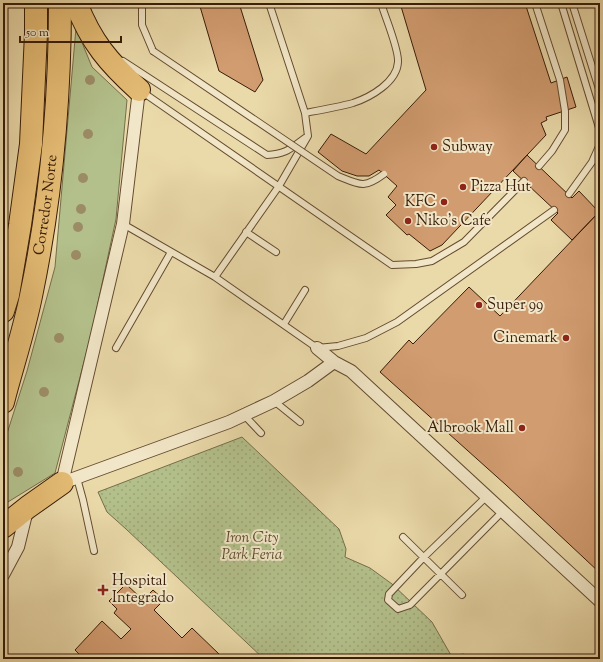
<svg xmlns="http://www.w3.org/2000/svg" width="603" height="662" viewBox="0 0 603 662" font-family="'Sorts Mill Goudy',serif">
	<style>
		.grass { fill: #b3c08b; stroke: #766e4a }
		.park { fill: url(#park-dots); stroke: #766e4a }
		.building { fill: #d19c70; stroke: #381c08 }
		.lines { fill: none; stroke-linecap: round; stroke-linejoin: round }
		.lane-casing { stroke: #644b30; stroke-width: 8 }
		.street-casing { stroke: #644b30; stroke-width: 14 }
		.highway-casing { stroke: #381c08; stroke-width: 24 }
		.lane { stroke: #f1e6c7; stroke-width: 6 }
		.street { stroke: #f1e6c7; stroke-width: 12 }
		.highway { stroke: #e5bc74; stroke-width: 22 }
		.lane-bridge-casing { stroke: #644b30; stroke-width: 8; stroke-linecap: butt }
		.lane-bridge { stroke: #f1e6c7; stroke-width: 6 }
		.tree { fill: #9c8c66 }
		.poi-dot { fill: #8f2418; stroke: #f1e6c7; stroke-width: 1.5 }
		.labels { text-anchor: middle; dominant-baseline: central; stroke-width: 4; stroke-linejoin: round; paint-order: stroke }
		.poi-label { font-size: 15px; fill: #381c08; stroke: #f1e6c7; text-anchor: start }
		.street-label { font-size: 15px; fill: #381c08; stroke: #f1e6c7 }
		.park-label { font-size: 15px; font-style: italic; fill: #5d4d2f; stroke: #f1e6c7 }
	</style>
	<defs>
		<pattern id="park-dots" width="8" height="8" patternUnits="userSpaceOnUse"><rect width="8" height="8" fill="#b3c08b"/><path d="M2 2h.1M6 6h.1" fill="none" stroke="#9ba476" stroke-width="1.8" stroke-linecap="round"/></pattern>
	</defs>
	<rect width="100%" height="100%" fill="#ead9a9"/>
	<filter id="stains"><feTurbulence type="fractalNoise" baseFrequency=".005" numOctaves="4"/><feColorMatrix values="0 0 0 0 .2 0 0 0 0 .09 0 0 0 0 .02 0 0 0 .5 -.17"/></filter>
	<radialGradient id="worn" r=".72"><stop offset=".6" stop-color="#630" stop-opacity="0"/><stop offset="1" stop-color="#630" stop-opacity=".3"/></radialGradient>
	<path class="grass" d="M76 28 92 67 127 100 116 219 91 335 55 473 3 505V446L27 371 55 267Z"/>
	<path class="park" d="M242 437 339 529 346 549 345 557 370 568 392 584 432 622 452 657 463 654 476 659H264L126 529 107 512 98 492Z"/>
	<path class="building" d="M199 3H239L263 80 255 92 219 71Z
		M400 3H525L551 83 567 77 576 107 546 117 547 120 541 123 546 135 442 245 430 251 409 234 407 235 386 215 396 205 388 197 397 186 379 170 369 176H357L342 171 318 152 331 134 366 154 426 90Z
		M527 155 572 198 579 191 599 212 572 240 551 220 558 213 513 171Z
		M600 211V573L506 485 380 372 409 340 413 344 469 287 500 316Z
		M126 584 143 600 153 590 164 600 154 610 182 638 192 628 219 654 214 659H84L75 650 102 621 121 639 131 629 114 613 117 609 109 601Z"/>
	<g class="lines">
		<defs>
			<path id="lane" d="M142 3V25L153 51
				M535 3 560 80 565 111V130L552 151 539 166
				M561 3 600 131
				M572 3 600 92
				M123 61 267 155C286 154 290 149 305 138
				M141 91 392 265 416 264 432 261 464 242 524 181
				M305 113C321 110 338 107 353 103 371 97 397 82 398 62 399 49 385 17 381 3
				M569 194 592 162 600 144
				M123 224 215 277 317 348 338 346 366 338 397 322 554 210
				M246 232 276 252
				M215 277 279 186 308 136 305 113 269 3
				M284 324 305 290
				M116 348 171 252
				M274 401 300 422
				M244 415 261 433
				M77 478 83 500 94 551
				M487 496 424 557 389 594 388 600 398 609 410 605 503 511
				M403 537 462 595"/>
			<path id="street" d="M317 348 334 362 351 371 600 601
				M62 483 123 224 139 90
				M62 483 229 422 274 401 308 381 334 362
				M3 575 18 547 27 510"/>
			<g id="highway">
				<path d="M76 3C91 42 109 63 139 90"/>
				<path d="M3 311 8 295 20 225 31 144 36 33V3"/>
				<path id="s1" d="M3 402C12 367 24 331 31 296 51 200 60 101 60 3"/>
				<path d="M3 527 28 507 62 483"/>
			</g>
		</defs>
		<use href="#lane" class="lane-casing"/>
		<use href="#street" class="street-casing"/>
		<use href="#highway" class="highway-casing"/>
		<use href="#lane" class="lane"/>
		<use href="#street" class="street"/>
		<use href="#highway" class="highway"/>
		<defs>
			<path id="lane-bridge" d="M153 51 338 176C360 185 364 189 384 174"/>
		</defs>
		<use href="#lane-bridge" class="lane-bridge-casing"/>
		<use href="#lane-bridge" class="lane-bridge"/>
	</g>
	<g class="tree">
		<circle cx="90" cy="80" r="5"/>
		<circle cx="88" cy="134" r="5"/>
		<circle cx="83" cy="178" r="5"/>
		<circle cx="81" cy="209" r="5"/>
		<circle cx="78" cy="227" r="5"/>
		<circle cx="76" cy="255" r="5"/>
		<circle cx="59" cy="338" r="5"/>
		<circle cx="44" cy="392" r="5"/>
		<circle cx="18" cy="472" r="5"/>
	</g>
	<g class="poi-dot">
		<circle cx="434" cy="147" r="4"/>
		<circle cx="463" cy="187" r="4"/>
		<circle cx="444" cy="202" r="4"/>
		<circle cx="408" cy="221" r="4"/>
		<circle cx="479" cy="305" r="4"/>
		<circle cx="566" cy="338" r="4"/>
		<circle cx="522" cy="428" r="4"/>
		<path d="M101 584h4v4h4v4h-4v4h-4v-4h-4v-4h4z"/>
	</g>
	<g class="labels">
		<g class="poi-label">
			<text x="442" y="147">Subway</text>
			<text x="471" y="187">Pizza Hut</text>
			<text x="436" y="202" text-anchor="end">KFC</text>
			<text x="416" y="221">Niko's Cafe</text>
			<text x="487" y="305">Super 99</text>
			<text x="558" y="338" text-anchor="end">Cinemark</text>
			<text x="514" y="428" text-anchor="end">Albrook Mall</text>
			<text x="112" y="581">Hospital<tspan x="112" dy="17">Integrado</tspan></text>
		</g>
		<g class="street-label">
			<text stroke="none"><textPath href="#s1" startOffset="202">Corredor Norte</textPath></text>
		</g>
		<g class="park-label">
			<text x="252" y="538">Iron City<tspan x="252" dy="17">Park Feria</tspan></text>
		</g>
	</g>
	<rect width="603" height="662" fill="none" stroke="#ead9a9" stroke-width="16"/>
	<rect x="4" y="4" width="595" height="654" fill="none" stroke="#381c08" stroke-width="2"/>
	<rect x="8" y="8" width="587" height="646" fill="none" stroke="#381c08"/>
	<path d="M20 36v6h101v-6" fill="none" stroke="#381c08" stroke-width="2"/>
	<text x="26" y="36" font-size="12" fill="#381c08" stroke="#f1e6c7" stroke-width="3" paint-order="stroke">50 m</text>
	<rect width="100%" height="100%" filter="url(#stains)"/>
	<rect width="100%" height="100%" fill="url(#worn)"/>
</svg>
